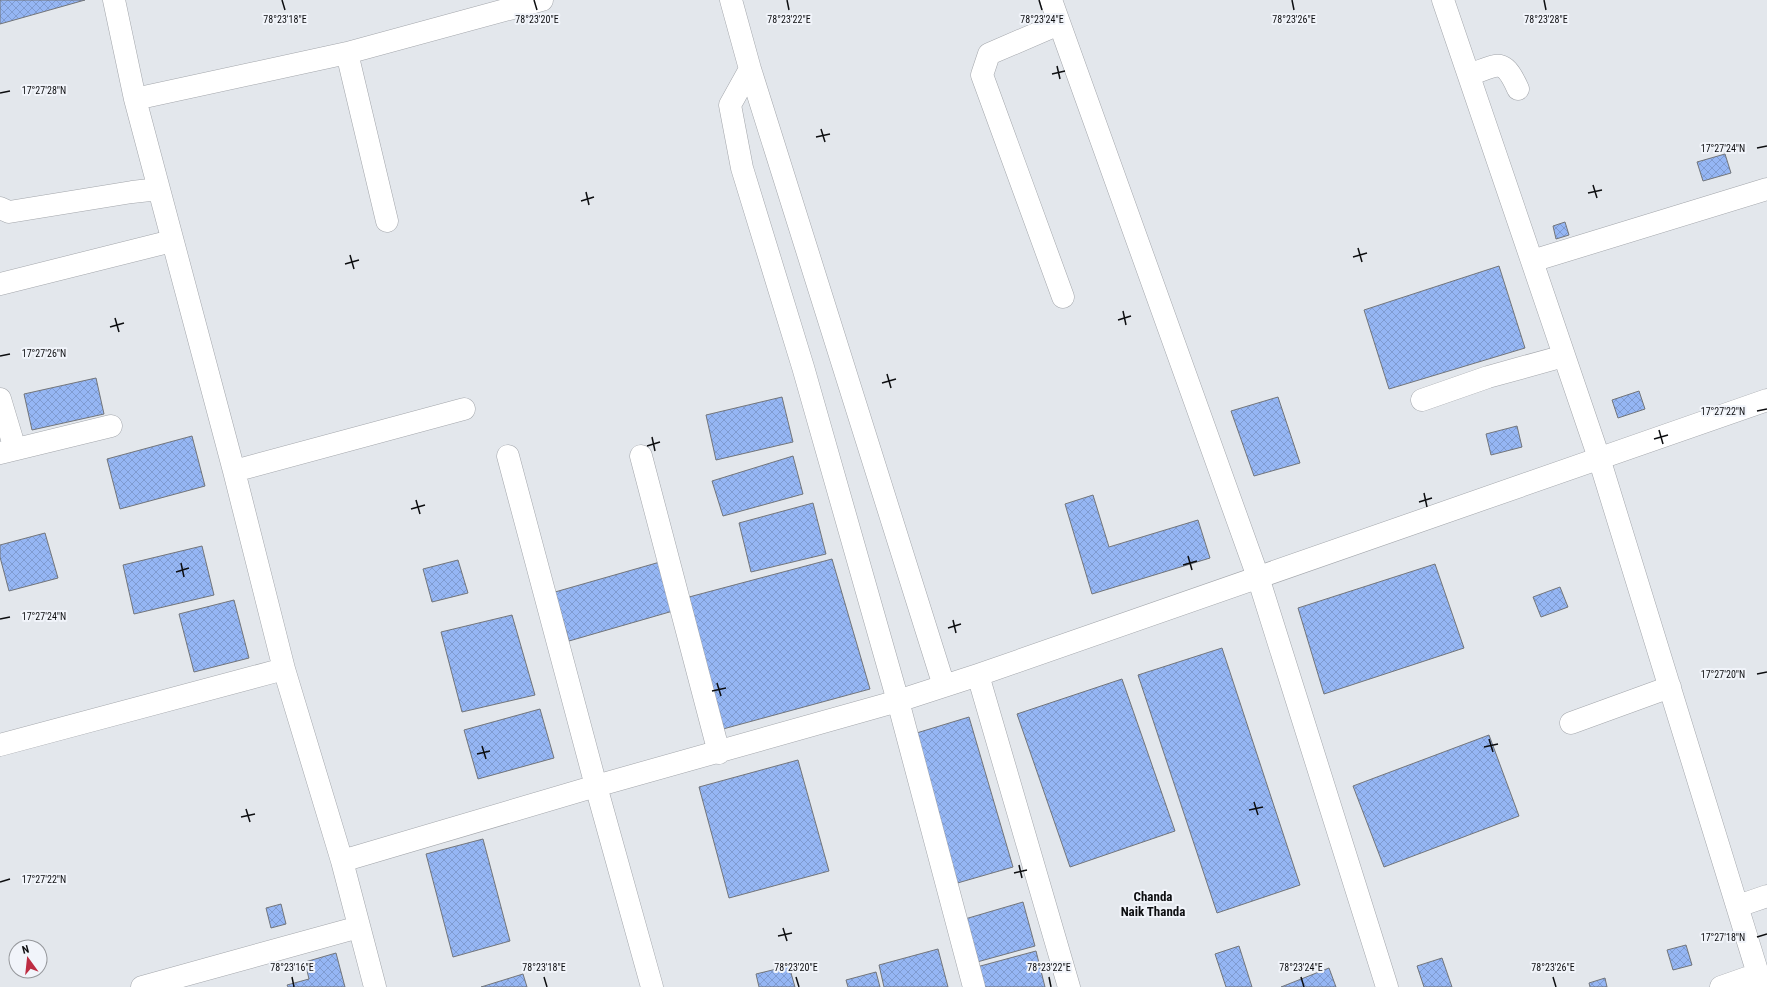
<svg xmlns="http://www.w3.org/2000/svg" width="1767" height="987" viewBox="0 0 1767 987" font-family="'Roboto Condensed',sans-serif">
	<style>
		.building { fill: url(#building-cross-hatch); stroke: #72757a }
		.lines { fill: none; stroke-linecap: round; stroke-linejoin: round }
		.minor-casing { stroke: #a3a6ab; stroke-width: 23 }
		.minor { stroke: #fff; stroke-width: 22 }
		.ticks { fill: none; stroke: #0d0e10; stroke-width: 1.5 }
		.labels { text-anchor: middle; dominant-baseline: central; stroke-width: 4; stroke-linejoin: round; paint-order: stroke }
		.neighbourhood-label { font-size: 13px; font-weight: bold; fill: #0d0e10; stroke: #f1f4fa }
		.ticks-label { font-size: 10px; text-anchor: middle; fill: #0d0e10; stroke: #f1f4fa; stroke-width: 4; stroke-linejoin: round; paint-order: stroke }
	</style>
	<defs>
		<pattern id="building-cross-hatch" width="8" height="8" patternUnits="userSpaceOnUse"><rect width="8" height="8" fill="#95b6f4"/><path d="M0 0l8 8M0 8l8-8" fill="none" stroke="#7f9bd0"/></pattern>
	</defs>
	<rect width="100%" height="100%" fill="#e3e7ec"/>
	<path class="building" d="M0 0H85L0 24Z
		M1725 154 1731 173 1703 181 1697 162Z
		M1565 222 1569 235 1556 239 1553 226Z
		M1499 266 1525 348 1389 389 1364 310Z
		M96 378 104 414 32 430 24 394Z
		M1639 391 1645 409 1618 418 1612 400Z
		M782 397 793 442 716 460 706 415Z
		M1278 397 1300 463 1254 476 1231 411Z
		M1517 426 1522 447 1491 455 1486 434Z
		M192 436 205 486 120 509 107 459Z
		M793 456 803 494 723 516 712 481Z
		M1093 495 1109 547 1198 520 1210 558 1092 594 1065 504Z
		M813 503 826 554 751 572 739 523Z
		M45 533 58 578 9 591 0 557V545Z
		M202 546 214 595 134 614 123 565Z
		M832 559 870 689 723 729 689 597Z
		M458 560 468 593 432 602 423 569Z
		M660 562 673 611 569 641 555 592Z
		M1435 564 1464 648 1324 694 1298 608Z
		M1560 587 1568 607 1541 617 1533 597Z
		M234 600 249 658 194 672 179 614Z
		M512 615 535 695 462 712 441 632Z
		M1222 648 1300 885 1217 913 1138 675Z
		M1122 679 1175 831 1070 867 1017 714Z
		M540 709 554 758 478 779 464 730Z
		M969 717 1013 867 954 884 910 735Z
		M1489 735 1519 816 1384 867 1353 786Z
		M798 760 829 871 729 898 699 787Z
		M483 839 510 941 453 957 426 854Z
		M1023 902 1035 946 977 962 965 919Z
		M281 904 286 924 271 928 266 908Z
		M1686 945 1692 965 1673 970 1667 950Z
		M1239 946 1252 987H1226L1215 954Z
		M938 949 948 987H884L879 965Z
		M1036 951 1045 987H978L973 968Z
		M336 953 345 987H288L287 985 309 979 305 962Z
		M1442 958 1452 987H1424L1417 966Z
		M789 966 795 987H759L756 974Z
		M1329 968 1336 987H1281Z
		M876 972 880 987H848L846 980Z
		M523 974 527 987H481Z
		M1605 978 1607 987H1590L1589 983Z"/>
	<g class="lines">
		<defs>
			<path id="minor" d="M114 0 135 99 234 471 284 669 342 861 375 987
				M731 0 750 69 730 105 742 168 803 367 898 701 974 987
				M1051 0 1258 577 1387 987
				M1443 0 1599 458 1758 974 1765 987
				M1059 24 989 54 982 75 1063 297
				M347 53 387 221
				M750 69 944 686
				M1469 75C1498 65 1503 56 1518 89
				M135 99 347 53 542 0
				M0 208 9 212 132 192 159 189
				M1532 261 1767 189
				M0 284 172 241
				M0 399 15 449
				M1422 400 1488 377 1564 356
				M0 453 111 426
				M508 456 596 786 652 987
				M641 456 719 753
				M234 471 464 409
				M978 675 1069 987
				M1571 723 1670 687
				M0 745 284 669
				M342 861 596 786 898 701 978 675 1767 400
				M1738 906 1767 896
				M142 987 359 927
				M1721 987 1758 974"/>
		</defs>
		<use href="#minor" class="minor-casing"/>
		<use href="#minor" class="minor"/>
	</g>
	<path class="ticks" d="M282 0 285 10M534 0 537 10M787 0 789 10M1039 0 1042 10M1292 0 1294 10M1544 0 1546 10M1057 66 1060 79M1052 74 1065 71M0 93 10 91M821 129 825 142M816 137 830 134M1757 148 1767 146M1593 185 1597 198M586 192 589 205M1588 193 1602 190M581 201 594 197M1358 248 1362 262M350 255 354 269M1353 257 1367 253M345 264 359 260M1123 311 1126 325M115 318 119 332M1118 320 1131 316M110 327 124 323M0 356 10 354M887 374 891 388M882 383 896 379M1757 411 1767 409M1659 430 1663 444M652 437 655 451M1654 439 1668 435M647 446 660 442M1424 493 1427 507M416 500 420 514M1419 502 1432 498M411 509 425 505M1188 556 1192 570M181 563 184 577M1183 565 1197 561M176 572 189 568M0 619 10 617M953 620 956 633M948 628 961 624M1757 674 1767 672M717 683 721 696M712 691 726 688M1489 739 1493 752M482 746 486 759M1484 747 1498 744M477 754 490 751M1254 802 1258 815M246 809 250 822M1249 810 1263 807M241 817 255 814M1019 865 1022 878M1014 873 1027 870M0 882 10 879M783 928 787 941M778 936 792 933M1757 937 1767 934M292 977 294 987M544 977 547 987M796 977 799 987M1049 977 1051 987M1301 977 1304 987M1553 977 1556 987"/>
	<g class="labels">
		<g class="neighbourhood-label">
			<text x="1153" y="896">Chanda<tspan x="1153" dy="15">Naik Thanda</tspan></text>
		</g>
	</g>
	<g class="ticks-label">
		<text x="285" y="23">78°23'18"E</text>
		<text x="537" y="23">78°23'20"E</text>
		<text x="789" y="23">78°23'22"E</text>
		<text x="1042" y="23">78°23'24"E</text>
		<text x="1294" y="23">78°23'26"E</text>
		<text x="1546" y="23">78°23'28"E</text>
		<text x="44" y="94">17°27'28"N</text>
		<text x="1723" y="152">17°27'24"N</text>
		<text x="44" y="357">17°27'26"N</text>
		<text x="1723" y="415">17°27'22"N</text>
		<text x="44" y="620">17°27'24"N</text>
		<text x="1723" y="678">17°27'20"N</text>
		<text x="44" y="883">17°27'22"N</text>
		<text x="1723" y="941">17°27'18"N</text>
		<text x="292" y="971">78°23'16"E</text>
		<text x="544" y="971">78°23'18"E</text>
		<text x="796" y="971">78°23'20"E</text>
		<text x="1049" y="971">78°23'22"E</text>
		<text x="1301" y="971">78°23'24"E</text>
		<text x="1553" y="971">78°23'26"E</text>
	</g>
	<g transform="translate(28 959) rotate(345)"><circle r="19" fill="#f1f4fa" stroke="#96989c"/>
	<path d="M0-3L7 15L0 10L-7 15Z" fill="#bd2c42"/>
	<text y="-6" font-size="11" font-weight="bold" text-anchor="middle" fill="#0d0e10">N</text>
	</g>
</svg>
